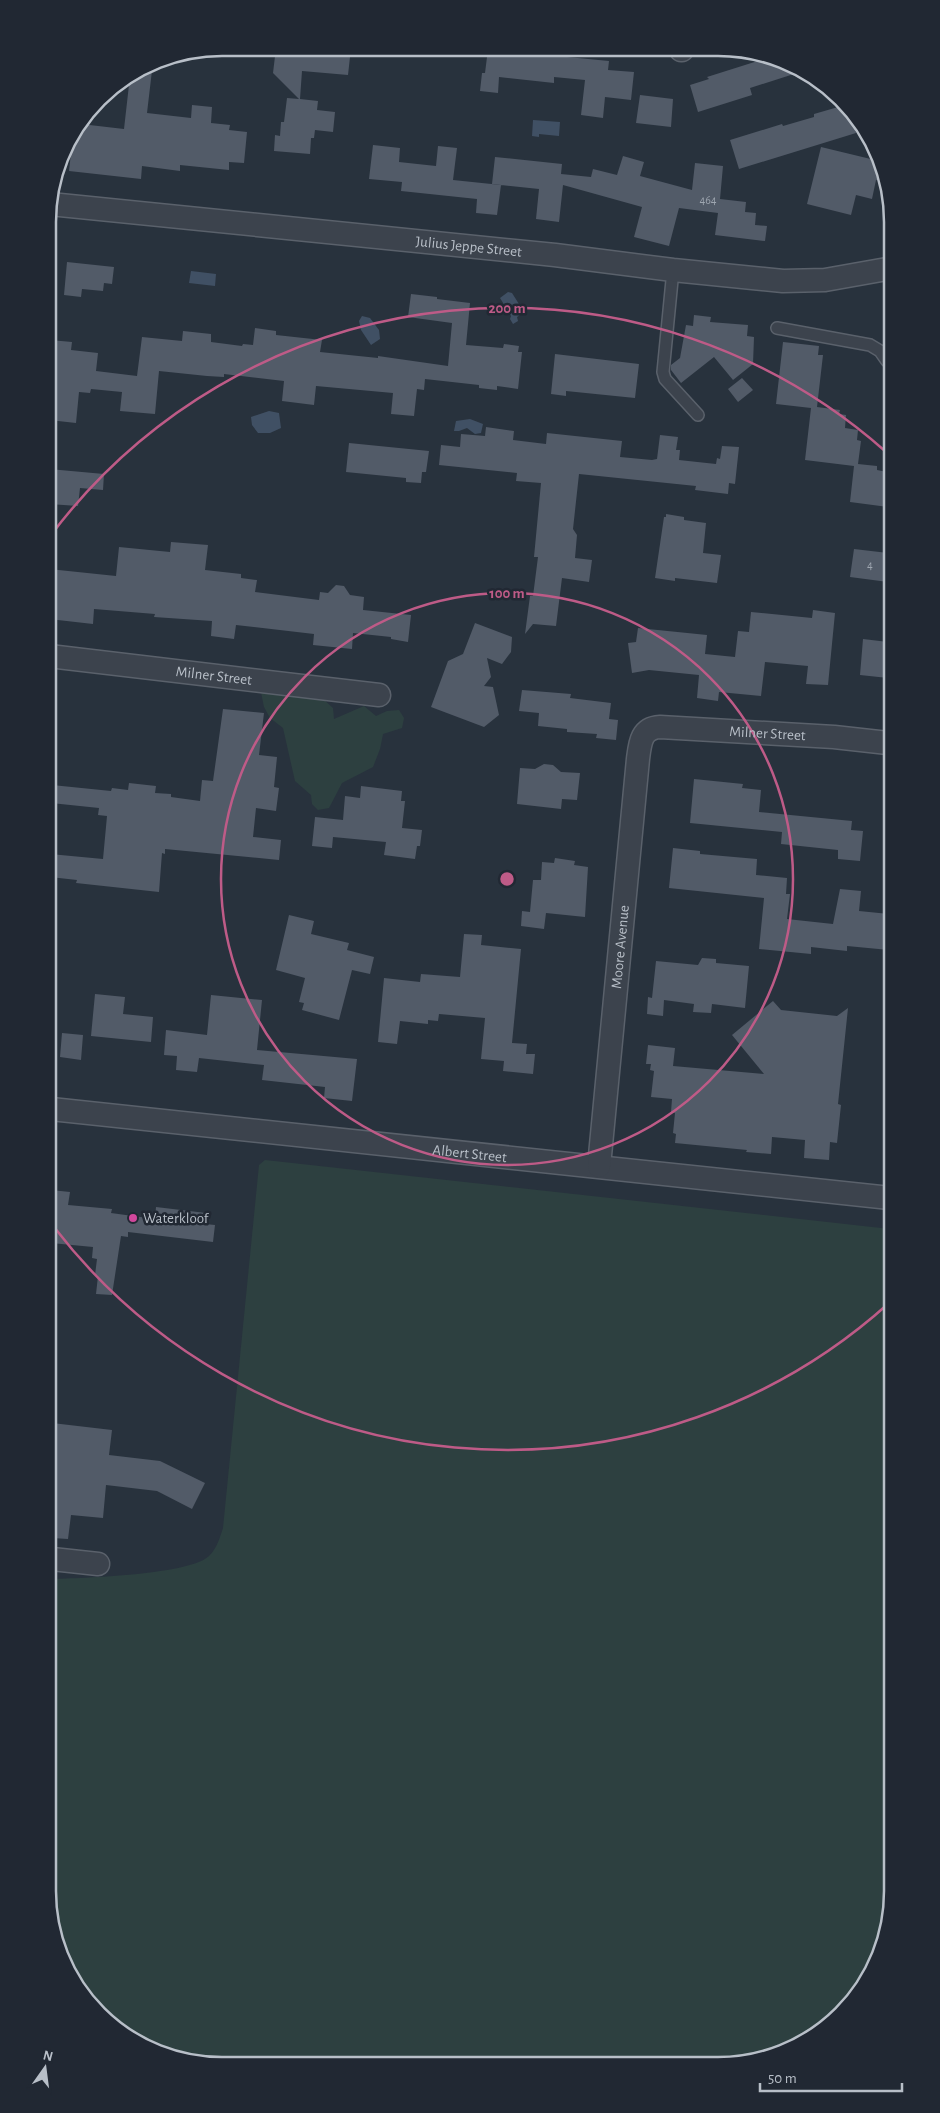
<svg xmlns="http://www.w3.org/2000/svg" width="940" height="2113" viewBox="0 0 940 2113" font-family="'Alegreya Sans',sans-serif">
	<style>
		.green { fill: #2d4040 }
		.water { fill: #405064 }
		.building { fill: #525b68 }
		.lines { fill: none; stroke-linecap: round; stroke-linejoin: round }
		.service-casing { stroke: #5a616b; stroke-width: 14 }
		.minor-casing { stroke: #5a616b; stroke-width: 25 }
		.service { stroke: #3c434d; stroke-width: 11 }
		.minor { stroke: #3c434d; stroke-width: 22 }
		.ring { fill: none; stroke: #be5b87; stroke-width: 2.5 }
		.hotel-dot { fill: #d1479c; stroke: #212833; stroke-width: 2 }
		.labels { text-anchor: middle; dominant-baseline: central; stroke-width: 5; stroke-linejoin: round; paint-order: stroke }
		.number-label { font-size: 12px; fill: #9ea6b0 }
		.street-label { font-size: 15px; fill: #b8bfc8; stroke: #212833 }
		.poi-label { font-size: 15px; fill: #b8bfc8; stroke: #212833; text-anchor: start }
		.rim { fill: none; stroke: #b8bfc8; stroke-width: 2.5 }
		.centre { fill: #be5b87; stroke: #212833; stroke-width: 2.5 }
		.ring-label { font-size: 15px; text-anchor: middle; font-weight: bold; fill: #be5b87; stroke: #212833; stroke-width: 5; stroke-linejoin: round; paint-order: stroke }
	</style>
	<rect width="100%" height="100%" fill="#28323d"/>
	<path class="green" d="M260 687 323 699 333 708 334 719 364 706 376 716 387 711 399 710 404 718 402 728 383 734 380 749 373 767 342 783 329 808 318 810 312 804 311 795 295 781 283 728 270 718 264 707Z
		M265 1160 890 1229 892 1902 879 1958 856 1998 815 2036 764 2059 188 2062 107 2022 71 1979 54 1937 52 1579C81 1578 193 1575 210 1555 217 1548 220 1537 223 1528L259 1165Z"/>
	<path class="water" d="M533 120 560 122 559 136 539 134V137L532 136Z
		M191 271 216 274 215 286 189 283Z
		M508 292 512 293 524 312 517 317 518 321 513 324 510 319 511 316 500 298Z
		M362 316 370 318 379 330 380 339 371 345 361 330 359 321Z
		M269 411 279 413 281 428 270 433H258L252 425 251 417Z
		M470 419 483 424 481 433 475 434 467 428 459 431H454L456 421Z"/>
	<path class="building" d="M276 48H351L348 75 302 71 300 99 318 101 317 110 335 112 333 132 315 130 314 138H311L310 154 274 151 275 135 280 136 281 122H284L287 98 299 99 273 73Z
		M488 49 557 50V56L609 61 608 70 634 72 631 100 605 97 603 118 581 115 585 80 554 77V83L499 77 498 93 480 91 482 73H485Z
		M767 58 797 73 750 88 752 95 698 112 690 85 709 79 707 77Z
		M153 62 147 113 191 118 192 105 212 107 211 123 230 125 229 130 247 132 244 163 229 162V170L180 165V171L142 166 141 179 69 171 73 135 81 124 124 129 130 76Z
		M640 95 673 99 671 127 636 123Z
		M845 105 863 125 855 128 856 133 739 169 730 140 782 124 783 126 814 117V114Z
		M373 145 400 148 399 162 436 166 438 146 457 148 453 180 501 185 497 215 476 213 477 199 401 191 402 182 369 179Z
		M821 147 879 161 886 176V182L876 180 872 199 856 195 851 215 807 204Z
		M623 156 644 162 640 176 692 190 695 163 723 166 720 199 746 202 745 212 756 213 755 225 767 226 765 241 715 235 718 213 679 208 669 246 634 237 642 207 563 185 559 222 536 219 539 189 492 184 495 157 562 164 561 174 591 177 593 169 617 175Z
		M67 262 114 267 112 284 104 283 103 291 82 289 81 297 64 295Z
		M411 294 437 297V299L470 303 466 345 503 348 504 344 519 346 518 352H522L518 389 497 386V390L479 388V385L425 379 424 390 417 389 414 416 391 414 393 393 316 386 314 405 282 401 284 381 224 374V377L207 376 159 371 155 414 120 411 122 392 91 389 90 393 79 392 76 423 49 420 48 343 50 340 72 342 71 350 98 353 96 371 137 376 142 337 182 341 183 331 211 334V342L242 346 243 344 253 345 255 328 276 331V335L322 340 320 352 378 358V356L448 366 452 323 408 317Z
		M694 315 711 317 710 322 748 325 747 336 754 337 753 364 733 380 714 357 681 383 671 370V365L680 358 686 325 693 326Z
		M783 342 819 346 818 355H823L817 407 840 410 839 414 846 415 845 428 858 430 857 440 861 441 858 464 877 466V470L887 472 888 507 850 502 854 466 805 460 811 408 776 404Z
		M555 354 639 364 635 398 566 391V396L551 394Z
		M742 378 753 390 738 402 728 389Z
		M486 427 514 431 513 440 546 444 547 433 622 441 620 457 652 460 657 459 660 435 678 437 676 450H680L679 460 716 464 717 458 720 459 722 446 739 447 735 484 729 483 728 494 695 490 696 486 579 474 573 529 577 535 575 558 592 560 589 582 562 578 556 626 533 624 525 634 530 596H533L538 557H534L541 483 516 481 517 473 439 465 441 445 460 447 461 434 485 436Z
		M349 443 429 451 426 472H422L421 483 406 482V478L346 472Z
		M49 469 104 474 103 490 80 488 78 506 49 504Z
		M666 514 684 517V520L706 523 703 553 721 555 717 583 675 578V581L655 578 664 517H666Z
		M171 542 208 545 205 570 241 574V578L257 580 255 592 319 600 320 592 328 593 336 585 344 586 350 595 364 597 363 610 411 615 408 642 391 639V637L353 633 352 649 313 645 314 634 236 625 234 639 211 636 212 621 154 617 155 614 94 609 93 624 49 619V569L116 576 119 547 170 552Z
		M854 549 888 553V582L850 577Z
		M813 610 835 613 828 685 806 684 808 666 765 662 761 696 719 692 718 701 697 698 699 675 649 670 632 673 628 643 636 642 638 628 707 635 705 654 735 657 738 631 749 632 751 612 812 618Z
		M475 623 512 637 511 652 502 664 487 658 491 677 484 686 493 687 499 715 484 727 431 707 448 661 463 654Z
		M863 639 888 642V678L860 675Z
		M522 690 571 694 570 698 611 703 609 719 618 720 616 740 596 738 597 734 567 732V729L538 726 539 713 519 711Z
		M223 709 264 713 259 755 277 757 274 787 279 788 276 811 256 808 253 837 281 840 279 860 165 849V854L162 853 159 892 76 883 77 880 50 877V854L103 859 107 816 98 815 99 808 51 803 52 785 111 791 112 788 128 790 129 783 156 786 155 793 171 794V797L200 801 202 780 213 781Z
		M544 764 553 765 561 772 580 773 577 800 562 799 561 809 517 804 520 768 535 769Z
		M694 779 743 784 742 788 761 790 759 812 852 821 851 830 863 831 860 861 838 859V850L781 844 782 832 690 823Z
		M361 786 402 791 401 801H405L402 828 422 830 420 846H417L415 859 384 855 386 842 333 837 332 848 312 846 315 817 343 820 345 796 360 798Z
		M673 848 700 851V854L757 859 756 875 787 878 786 894H790L787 919 833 924 840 889 861 891 859 911 889 914V950L847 946V951L811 947V954L759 949 764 898 669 888Z
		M555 858 575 861 574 865 588 867 585 917 546 913 544 929 521 926 522 911 530 912 533 880H541L542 862 554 863Z
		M289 915 314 921 311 934 349 943 347 950 374 957 370 974 352 970 339 1020 302 1010 304 1003 299 1002 305 978 276 970Z
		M464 934 482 935 481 945 521 949 512 1043 527 1044 526 1054H535L533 1074 503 1071 504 1061 481 1059 485 1018 439 1014 438 1021 428 1020V1024L400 1021 397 1044 378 1042 384 978 420 982 421 974 460 977Z
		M702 958 716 959V963L749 966 745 1008 712 1004 711 1013 693 1012 694 1004 664 1000 663 1016 647 1014 648 997 652 998 656 961 698 965Z
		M95 994 125 997 123 1014 153 1017 151 1042 91 1036Z
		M211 995 262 1000 257 1050 357 1059 352 1101 324 1098 325 1087 262 1080 264 1065 199 1058 197 1072 176 1070 177 1056 164 1055 166 1030 207 1035Z
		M773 1001 781 1010 837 1016 848 1008 838 1104 841 1105 837 1143 830 1142 829 1160 804 1158 805 1140 772 1137 771 1154 746 1152 747 1150 675 1143 676 1134 673 1133 675 1113 671 1112 672 1099 651 1097 654 1071 650 1070 651 1064H646L648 1045 675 1048 673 1066 764 1074 732 1035Z
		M62 1033 83 1035 81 1060 60 1057Z
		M51 1190 70 1192 68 1205 112 1209 111 1213 155 1219 156 1207 206 1213 205 1224 215 1225 213 1242 128 1232V1237L121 1236 112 1295 96 1294 98 1276 95 1275 97 1259 92 1258 93 1247 51 1243Z
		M52 1423 112 1430 109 1455 160 1461 205 1483 192 1509 157 1491 106 1485 103 1518 71 1515 68 1539 52 1538Z"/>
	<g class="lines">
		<defs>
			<path id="service" d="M673 270 663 372 665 379 698 415
				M777 328 870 345 880 351 887 361"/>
			<g id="minor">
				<path d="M681 50H682"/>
				<path id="s1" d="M50 204 555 255 673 270 783 281 825 280 887 269"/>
				<path id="s2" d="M49 656 379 695"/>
				<path id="s3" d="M51 1109 890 1198"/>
				<path id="s4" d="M599 1166 638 759C640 743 641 728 660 727L834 737 888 743"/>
				<path d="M52 1559 98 1564"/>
			</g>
		</defs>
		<use href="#service" class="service-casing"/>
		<use href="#minor" class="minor-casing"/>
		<use href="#service" class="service"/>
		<use href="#minor" class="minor"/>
	</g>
	<g class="ring">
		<circle cx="507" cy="879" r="286"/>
		<path d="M889 1303A571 571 0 0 1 54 1227M51 535A571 571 0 0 1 885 451"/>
	</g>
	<circle class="hotel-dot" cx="133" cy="1218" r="5"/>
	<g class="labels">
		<g class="number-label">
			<text x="708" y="200">464</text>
			<text x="870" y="565">4</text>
		</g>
		<g class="street-label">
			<text stroke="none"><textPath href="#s1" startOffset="421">Julius Jeppe Street</textPath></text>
			<text stroke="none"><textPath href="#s2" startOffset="166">Milner Street</textPath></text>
			<text stroke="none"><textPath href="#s4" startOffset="560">Milner Street</textPath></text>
			<text stroke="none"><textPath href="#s4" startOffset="220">Moore Avenue</textPath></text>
			<text stroke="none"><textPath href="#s3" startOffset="421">Albert Street</textPath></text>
		</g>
		<g class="poi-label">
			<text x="143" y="1218">Waterkloof</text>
		</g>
	</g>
	<path d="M0 0H940V2113H0ZM222 56H718A166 166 0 0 1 884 222V1891A166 166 0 0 1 718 2057H222A166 166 0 0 1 56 1891V222A166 166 0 0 1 222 56Z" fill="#212833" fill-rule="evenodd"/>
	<path class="rim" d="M222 56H718A166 166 0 0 1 884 222V1891A166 166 0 0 1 718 2057H222A166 166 0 0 1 56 1891V222A166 166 0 0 1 222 56Z"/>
	<circle cx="507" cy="879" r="8" class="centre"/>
	<g class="ring-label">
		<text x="507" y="313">200 m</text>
		<text x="507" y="598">100 m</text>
	</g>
	<g transform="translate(45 2068) rotate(14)" stroke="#212833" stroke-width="4" paint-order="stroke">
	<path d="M0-4L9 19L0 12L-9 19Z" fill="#b8bfc8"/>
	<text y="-8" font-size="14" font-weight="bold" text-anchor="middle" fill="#b8bfc8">N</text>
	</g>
	<path d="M760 2083v8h142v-8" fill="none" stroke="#b8bfc8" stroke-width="2.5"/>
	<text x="768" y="2083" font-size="15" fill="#b8bfc8" stroke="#212833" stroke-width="4" paint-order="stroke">50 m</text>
</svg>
